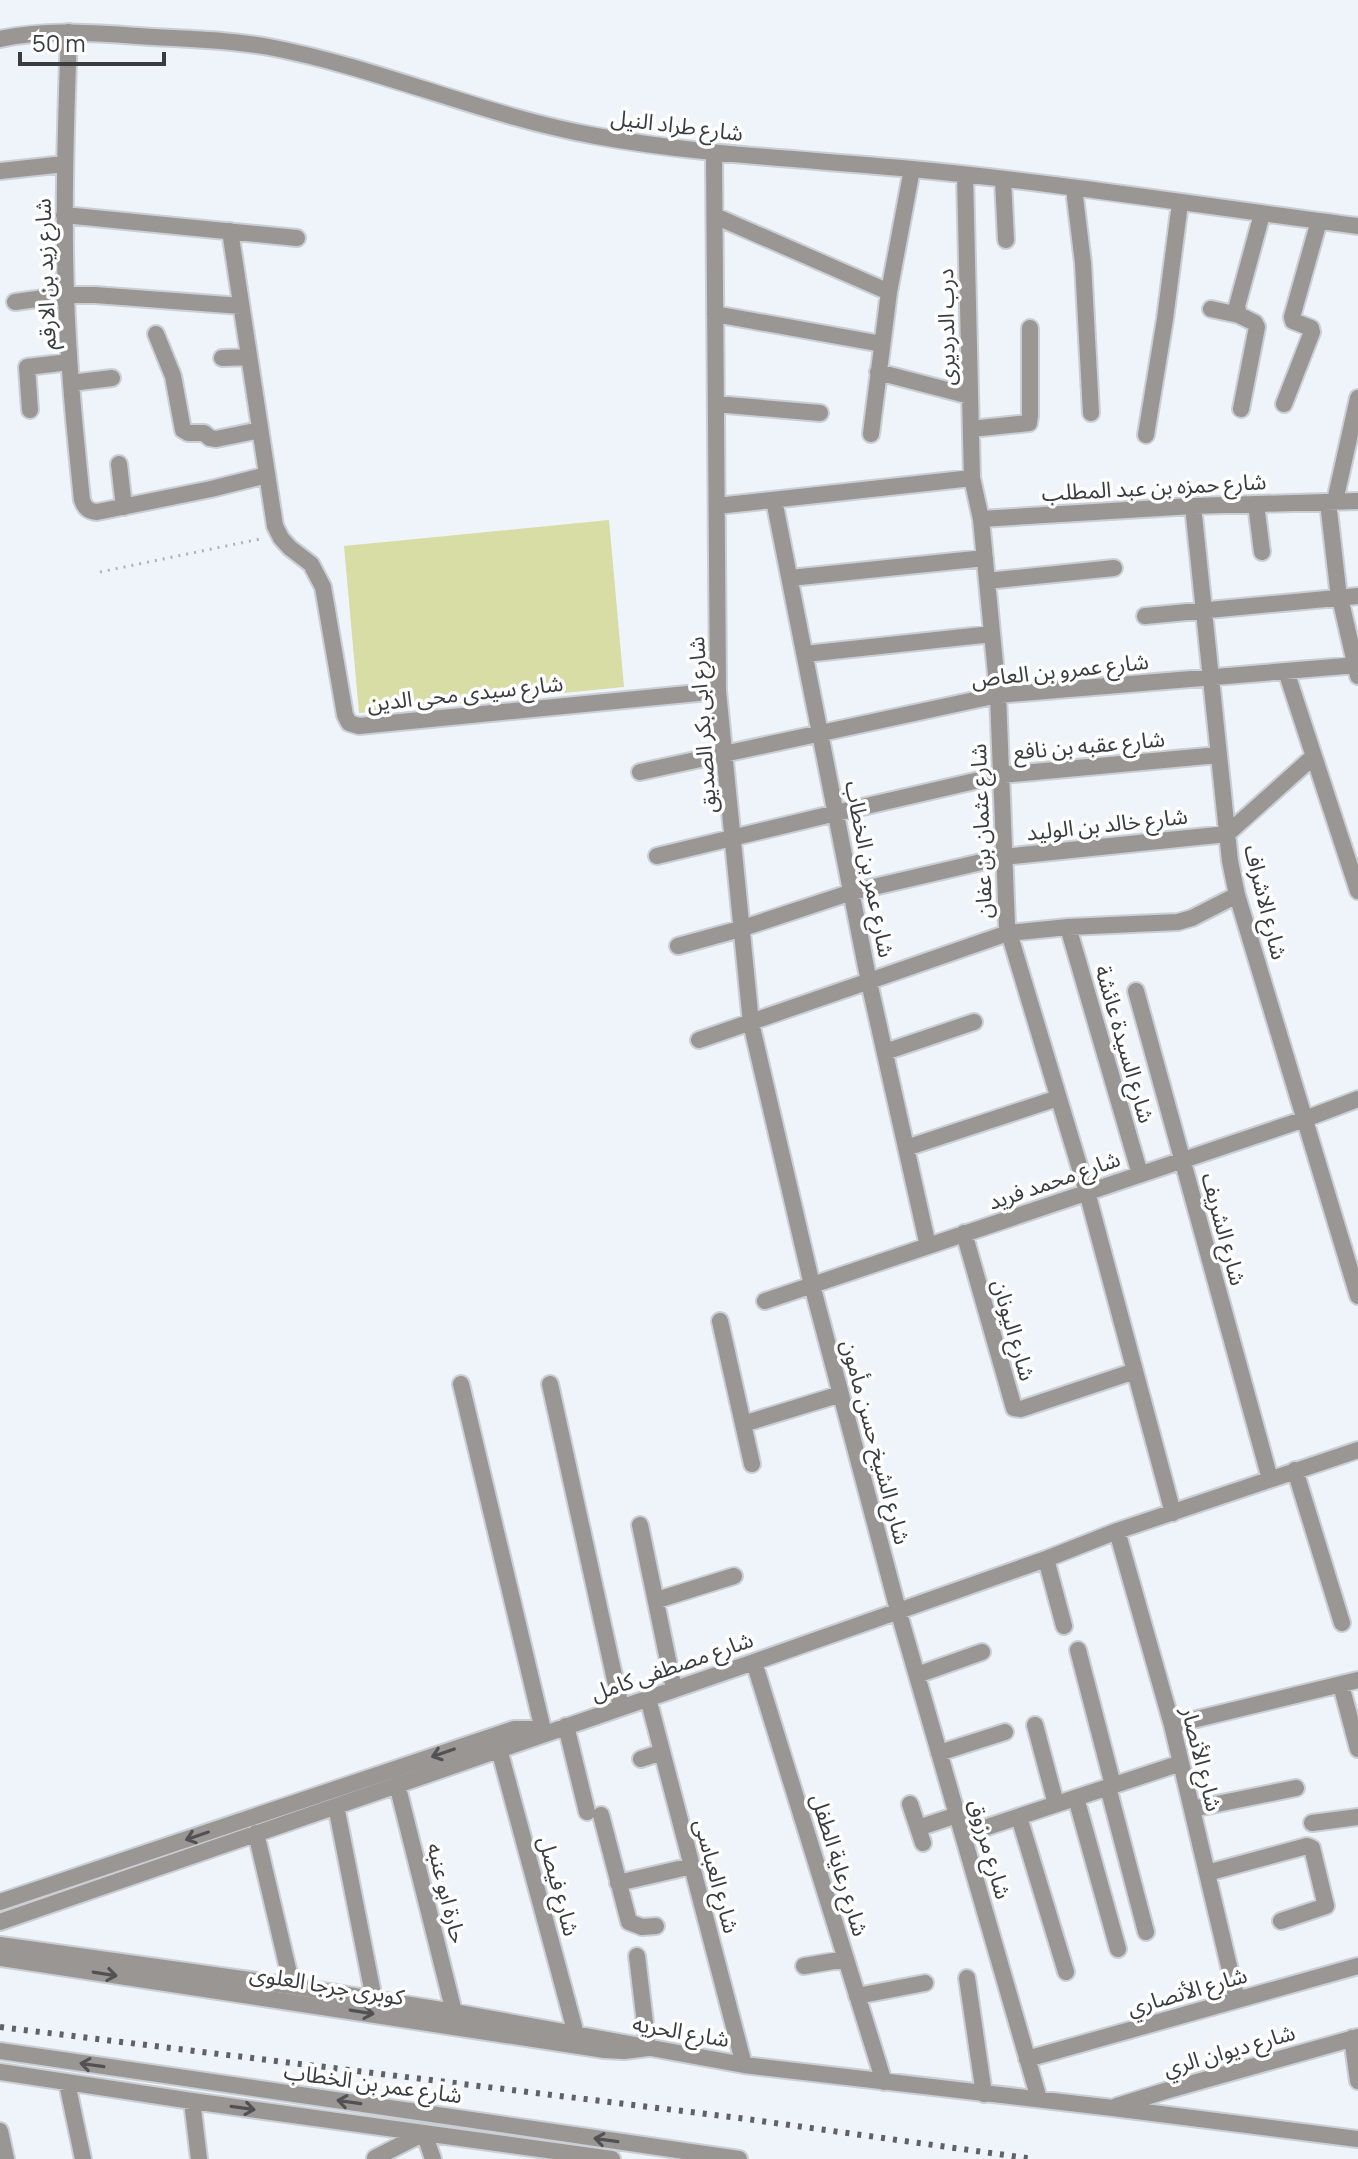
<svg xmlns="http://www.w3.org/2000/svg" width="1358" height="2159" viewBox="0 0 1358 2159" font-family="Manrope,'Noto Sans Arabic',sans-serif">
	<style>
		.green { fill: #d7dda4 }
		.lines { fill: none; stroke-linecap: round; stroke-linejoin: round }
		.minor-casing { stroke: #cacfd5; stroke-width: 20 }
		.tertiary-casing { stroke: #cacfd5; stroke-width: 20 }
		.path { stroke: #afb3b8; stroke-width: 3; stroke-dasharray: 2 6; stroke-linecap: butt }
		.minor { stroke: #999694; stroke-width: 16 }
		.tertiary { stroke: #999694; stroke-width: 16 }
		.rail { stroke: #5f6165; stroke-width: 6; stroke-dasharray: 4 8; stroke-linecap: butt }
		.oneway { stroke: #525254 }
		.labels { text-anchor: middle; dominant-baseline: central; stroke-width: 7; stroke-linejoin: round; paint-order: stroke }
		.street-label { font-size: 22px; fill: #3a3c3f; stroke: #fff }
	</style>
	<rect width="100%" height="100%" fill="#eef4fa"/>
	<path class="green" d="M609 520 624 687 359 713 344 546Z"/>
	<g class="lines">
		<defs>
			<path id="minor" d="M69 32C66 119 63 206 66 294 68 363 75 432 82 500 85 508 88 511 97 512L211 489 267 475
				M0 39C46 29 91 33 138 36 181 39 226 39 269 47 380 68 484 116 596 136 700 155 806 159 912 169 1061 183 1209 207 1358 226
				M714 154 718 691 751 1023 812 1285 898 1610 1039 2099
				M0 171 64 164
				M965 175 972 478
				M1003 180 1006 240
				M1074 189 1083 263 1091 413
				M64 215 297 238
				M715 216 889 292
				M230 231 275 526 281 538 290 548 311 564 323 587 345 715 349 723 359 726 718 691
				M15 302 66 295H95L241 306
				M1211 309 1239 315
				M715 314 882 344
				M156 334 173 376 183 430 188 433H204L210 438 216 439 260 430
				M222 358 249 357
				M878 372 970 396
				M71 383 112 378
				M716 404 820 413
				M1284 404 1312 332 1311 328 1293 321 1292 317 1319 221
				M1241 409 1257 327 1255 323 1239 315 1237 306 1262 214
				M30 410 27 367 69 362
				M971 429 1029 423 1030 415V328
				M871 434 889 292 912 169
				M1146 435 1165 319 1180 203
				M119 464 124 507
				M774 500 869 982 928 1246
				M1335 501 1358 398
				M1328 502 1338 589 1358 676
				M1256 504 1262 552
				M717 506 972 478 981 519 998 695 1007 926 1087 1192 1173 1513
				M1193 506 1230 861 1237 895 1358 1296
				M981 519 1193 506 1358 501
				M790 578 985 558
				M987 581 1114 568
				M1145 616 1358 596
				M805 654 992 634
				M1286 671 1358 891
				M640 772 998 695 1358 665
				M657 856 836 813 1001 775 1218 755
				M1068 927 1140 1174
				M678 946 740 929 852 892 1003 857 1227 834 1314 756
				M1136 991 1270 1479
				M699 1040 1008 933 1068 927 1178 922 1192 918 1237 895
				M885 1052 974 1022
				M906 1148 1058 1098
				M964 1233 1014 1408 1021 1409 1135 1371
				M765 1301 1305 1119 1358 1099
				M720 1321 752 1464
				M461 1384 544 1734
				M550 1384 621 1707
				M743 1424 841 1394
				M1295 1470 1342 1623
				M640 1525 674 1689
				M1117 1531 1172 1725 1237 2000
				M1046 1559 1064 1626
				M657 1600 734 1576
				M1078 1650 1113 1785
				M754 1662 884 2082
				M917 1675 982 1652
				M1341 1685 1358 1749
				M648 1698 744 2065
				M1035 1725 1056 1804
				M1172 1725 1358 1680
				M566 1726 587 1812
				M499 1749 576 2034
				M939 1753 1005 1732
				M641 1759 662 1752
				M397 1784 454 2012
				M1108 1787 1146 1932
				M1076 1798 1118 1949
				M910 1804 923 1843
				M336 1806 374 1999
				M1192 1809 1296 1788
				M601 1815 629 1922 642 1927 656 1926
				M1019 1817 1066 1972
				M1312 1823 1358 1817
				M918 1828 957 1815
				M256 1833 292 1986
				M963 1835 1181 1763
				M1207 1873 1307 1846 1312 1848 1326 1906 1281 1921
				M618 1883 692 1866
				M0 1922 754 1662 1046 1559 1117 1531 1358 1450
				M0 1945 292 1986 454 2012 744 2065 1113 2108 1358 2139
				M637 1956 648 2048
				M804 1966 846 1959
				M967 1978 984 2094
				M857 1996 925 1983
				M1352 2038 1358 2081
				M0 2051 739 2159
				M1027 2059 1358 1966
				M0 2072 192 2101 612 2159
				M67 2083 83 2159
				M192 2101 199 2159
				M1117 2106 1165 2091 1358 2037
				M0 2131 6 2159
				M375 2158 424 2133 433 2159"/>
			<path id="tertiary" d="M0 1902 514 1729H535L544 1734
				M0 1958 605 2050 624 2051 648 2048"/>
		</defs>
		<use href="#minor" class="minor-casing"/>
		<use href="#tertiary" class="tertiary-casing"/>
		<path class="path" d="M100 572 260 539"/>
		<use href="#minor" class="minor"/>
		<use href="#tertiary" class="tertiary"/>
		<path class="rail" d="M0 2027 739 2118 1034 2159"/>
	</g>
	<defs><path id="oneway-shaft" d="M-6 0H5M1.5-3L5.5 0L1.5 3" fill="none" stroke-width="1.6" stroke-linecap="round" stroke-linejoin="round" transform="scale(2)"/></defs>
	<g class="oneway">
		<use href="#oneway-shaft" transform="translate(443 1753) rotate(161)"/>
		<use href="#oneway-shaft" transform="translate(197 1836) rotate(161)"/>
		<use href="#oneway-shaft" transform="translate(105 1974) rotate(9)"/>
		<use href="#oneway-shaft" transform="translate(362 2012) rotate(9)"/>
		<use href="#oneway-shaft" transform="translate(92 2065) rotate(-172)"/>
		<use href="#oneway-shaft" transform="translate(349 2102) rotate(-172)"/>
		<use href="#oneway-shaft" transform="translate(243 2108) rotate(8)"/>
		<use href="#oneway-shaft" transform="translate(606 2140) rotate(-172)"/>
	</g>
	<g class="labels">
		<g class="street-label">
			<text transform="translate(677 125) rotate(7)">شارع طراد النيل</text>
			<text transform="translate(45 274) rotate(-92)">شارع زيد بن الارقم</text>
			<text transform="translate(946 327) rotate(-91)">درب الدرديرى</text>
			<text transform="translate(1154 487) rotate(-3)">شارع حمزه بن عبد المطلب</text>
			<text transform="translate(1060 670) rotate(-6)">شارع عمرو بن العاص</text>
			<text transform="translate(465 693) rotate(-6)">شارع سيدى محى الدين</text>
			<text transform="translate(702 725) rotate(-94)">شارع ابى بكر الصديق</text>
			<text transform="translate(1089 745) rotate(-5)">شارع عقبه بن نافع</text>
			<text transform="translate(1107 824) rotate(-6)">شارع خالد بن الوليد</text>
			<text transform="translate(981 831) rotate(-92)">شارع عثمان بن عفان</text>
			<text transform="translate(870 869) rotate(79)">شارع عمر بن الخطاب</text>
			<text transform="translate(1266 902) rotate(76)">شارع الاشراف</text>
			<text transform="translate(1125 1044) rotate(74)">شارع السيدة عائشة</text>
			<text transform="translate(1054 1180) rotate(-19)">شارع محمد فريد</text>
			<text transform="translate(1224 1229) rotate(75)">شارع الشريف</text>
			<text transform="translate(1014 1330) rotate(74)">شارع اليونان</text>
			<text transform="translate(876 1442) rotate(75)">شارع الشيخ حسن مأمون</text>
			<text transform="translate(672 1666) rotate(-19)">شارع مصطفى كامل</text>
			<text transform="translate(1202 1759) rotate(76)">شارع الأنصار</text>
			<text transform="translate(990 1849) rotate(74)">شارع مرزوق</text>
			<text transform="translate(840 1865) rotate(73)">شارع رعاية الطفل</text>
			<text transform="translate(717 1876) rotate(75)">شارع العباسى</text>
			<text transform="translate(559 1886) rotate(75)">شارع فيصل</text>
			<text transform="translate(447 1893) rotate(76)">حارة ابو عنبه</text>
			<text transform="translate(327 1985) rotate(9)">كوبرى جرجا العلوى</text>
			<text transform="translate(1187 1991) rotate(-16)">شارع الأنصاري</text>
			<text transform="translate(681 2031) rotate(10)">شارع الحريه</text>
			<text transform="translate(1229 2050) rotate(-16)">شارع ديوان الري</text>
			<text transform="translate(373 2083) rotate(8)">شارع عمر بن الخطاب</text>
		</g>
	</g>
	<path d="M20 52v12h144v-12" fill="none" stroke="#3a3c3f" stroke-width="4"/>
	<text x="32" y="52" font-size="24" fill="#3a3c3f" stroke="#ffffff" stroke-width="6" paint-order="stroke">50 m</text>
</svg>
